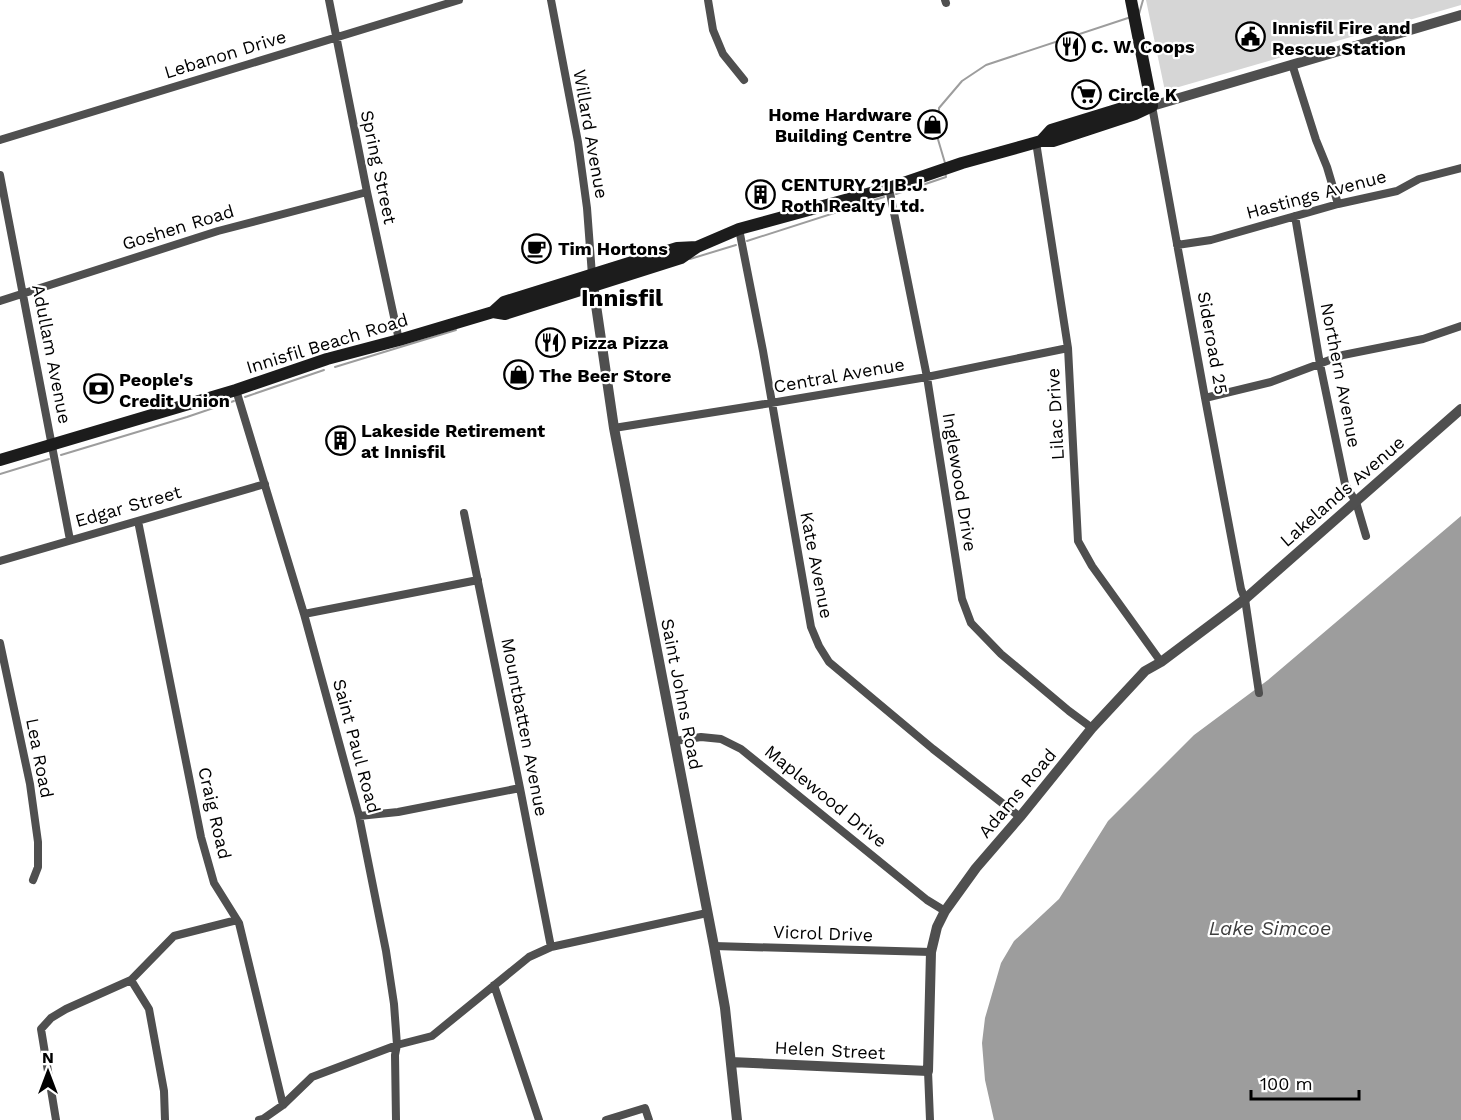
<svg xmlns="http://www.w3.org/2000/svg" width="1461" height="1120" viewBox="0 0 1461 1120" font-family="'Work Sans',sans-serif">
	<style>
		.green { fill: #d6d6d6 }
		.water { fill: #9d9d9d }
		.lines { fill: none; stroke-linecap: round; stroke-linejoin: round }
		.stream { stroke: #9d9d9d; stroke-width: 2 }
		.minor { stroke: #4f4f4f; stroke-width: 8 }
		.tertiary { stroke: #4f4f4f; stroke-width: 10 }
		.secondary { stroke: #1c1c1c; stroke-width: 12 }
		.labels { text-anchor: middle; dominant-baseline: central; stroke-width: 4.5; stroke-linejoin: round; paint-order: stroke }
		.poi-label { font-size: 18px; font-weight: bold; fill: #000; stroke: #fff; text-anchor: start }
		.street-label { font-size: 18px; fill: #000; stroke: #fff }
		.water-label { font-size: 20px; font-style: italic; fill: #3e3e3e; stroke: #fff }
		.district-label { font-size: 24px; font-weight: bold; fill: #000; stroke: #fff }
	</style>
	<rect width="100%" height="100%" fill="#fff"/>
	<path class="green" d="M1146 0H1461V5L1165 91Z"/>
	<path class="water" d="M1461 516V1120H994L985 1080 982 1043 985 1018 1001 963 1014 941 1059 899 1108 821 1194 735 1268 680Z"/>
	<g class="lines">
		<path class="stream" d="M1139 14 1143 0
			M945 163 937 136 939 108 962 81 986 65 1131 17
			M896 194 946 177 945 172
			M747 241 884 197
			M690 259 736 245
			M335 367 456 330
			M245 397 324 370
			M61 455 187 417 234 401
			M0 474 49 459"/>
		<path class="minor" d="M329 0 367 192 399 340
			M551 0 578 142 587 208 592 275
			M708 0 713 30 723 54 744 80
			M945 0 946 3
			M1292 64 1316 140 1327 167 1338 204
			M1152 106 1205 398 1241 589 1245 599 1259 693
			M0 140 459 0
			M1036 142 1068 348 1078 541 1092 566 1161 662
			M0 175 70 540
			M889 188 927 377 962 599 971 623 1001 654 1069 711 1092 728
			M1295 216 1320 364 1345 484 1356 502 1366 536
			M739 229 763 351 811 627 819 646 829 662 933 749 1020 817
			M1177 245 1211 240 1338 204 1397 191 1419 179 1461 168
			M0 301 218 231 367 192
			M236 390 304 614 359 816 386 951 394 1004 397 1045 395 1055 396 1120
			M1205 398 1271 382 1343 355 1423 339 1461 326
			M614 428 771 403 927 377 1068 348
			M464 513 520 788 551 947
			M138 521 201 837 214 883 239 923 283 1105
			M0 561 265 484
			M304 614 478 580
			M0 643 30 784 38 842V867L33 880
			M675 741 701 737 721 739 741 749 927 900 945 911
			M359 816 398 812 520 788
			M714 946 931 952
			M131 980 149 1009 164 1091 165 1120
			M494 985 539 1120
			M928 1071 930 1120
			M56 1120 41 1029 51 1018 66 1009 131 980 174 936 237 920
			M259 1120 263 1119 283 1105 312 1077 397 1045 432 1036 529 957 551 947 707 913
			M606 1120 645 1108 649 1120"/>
		<path class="tertiary" d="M1152 106 1461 15
			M592 278 614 428 714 946 725 1008 737 1120
			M731 1062 928 1071 931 952 937 927 945 911 976 868 1020 817 1092 728 1145 671 1161 662 1245 599 1461 409"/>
		<path class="secondary" d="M1131 0 1152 106
			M1041 141 1051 130 1129 106H1150
			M493 312 505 314 681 258 697 247 739 229 889 188 962 163 1041 141H1053L1135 114 1152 106
			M0 460 236 390 327 359 399 340 493 312 504 302 677 248 697 247"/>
	</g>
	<defs>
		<symbol id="civic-ring" viewBox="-11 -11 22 22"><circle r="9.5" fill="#fff" stroke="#000" stroke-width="1.5"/><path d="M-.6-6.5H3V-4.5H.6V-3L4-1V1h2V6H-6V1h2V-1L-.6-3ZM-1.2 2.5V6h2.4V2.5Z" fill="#000"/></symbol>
		<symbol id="restaurant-ring" viewBox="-11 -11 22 22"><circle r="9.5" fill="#fff" stroke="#000" stroke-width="1.5"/><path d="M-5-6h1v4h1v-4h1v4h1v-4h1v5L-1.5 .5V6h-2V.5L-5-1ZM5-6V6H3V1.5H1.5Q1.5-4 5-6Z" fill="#000"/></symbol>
		<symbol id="supermarket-ring" viewBox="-11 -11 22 22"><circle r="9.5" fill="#fff" stroke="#000" stroke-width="1.5"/><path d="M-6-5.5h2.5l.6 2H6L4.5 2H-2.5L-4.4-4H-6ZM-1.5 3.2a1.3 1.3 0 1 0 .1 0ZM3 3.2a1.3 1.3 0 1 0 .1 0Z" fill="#000"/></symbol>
		<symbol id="shop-ring" viewBox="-11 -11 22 22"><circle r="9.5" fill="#fff" stroke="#000" stroke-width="1.5"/><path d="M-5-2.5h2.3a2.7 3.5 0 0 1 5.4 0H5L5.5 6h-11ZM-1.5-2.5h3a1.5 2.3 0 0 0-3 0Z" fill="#000"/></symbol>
		<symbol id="building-ring" viewBox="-11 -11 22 22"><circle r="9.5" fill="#fff" stroke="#000" stroke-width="1.5"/><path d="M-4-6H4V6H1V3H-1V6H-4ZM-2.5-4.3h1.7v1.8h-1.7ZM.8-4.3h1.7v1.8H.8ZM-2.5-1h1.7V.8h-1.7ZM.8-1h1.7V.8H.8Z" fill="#000"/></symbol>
		<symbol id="cafe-ring" viewBox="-11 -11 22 22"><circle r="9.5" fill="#fff" stroke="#000" stroke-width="1.5"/><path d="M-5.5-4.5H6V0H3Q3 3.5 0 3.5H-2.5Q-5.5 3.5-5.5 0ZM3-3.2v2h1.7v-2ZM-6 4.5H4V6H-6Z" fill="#000"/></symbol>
		<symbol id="bank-ring" viewBox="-11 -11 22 22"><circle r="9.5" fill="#fff" stroke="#000" stroke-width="1.5"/><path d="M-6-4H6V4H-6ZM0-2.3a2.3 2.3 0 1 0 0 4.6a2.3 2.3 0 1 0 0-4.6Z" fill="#000"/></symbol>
	</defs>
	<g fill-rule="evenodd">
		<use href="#civic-ring" x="1234" y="20" width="33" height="33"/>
		<use href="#restaurant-ring" x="1054" y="30" width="33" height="33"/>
		<use href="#supermarket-ring" x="1070" y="78" width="33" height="33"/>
		<use href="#shop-ring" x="916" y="108" width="33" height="33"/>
		<use href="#building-ring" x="744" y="178" width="33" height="33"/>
		<use href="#cafe-ring" x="520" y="232" width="33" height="33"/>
		<use href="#restaurant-ring" x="534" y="326" width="33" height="33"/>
		<use href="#shop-ring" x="502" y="358" width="33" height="33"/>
		<use href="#bank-ring" x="82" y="372" width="33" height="33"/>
		<use href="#building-ring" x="324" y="424" width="33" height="33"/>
	</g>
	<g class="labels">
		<g class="poi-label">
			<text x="1272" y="27">Innisfil Fire and<tspan x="1272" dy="21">Rescue Station</tspan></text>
			<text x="1091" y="46">C. W. Coops</text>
			<text x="1108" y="94">Circle K</text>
			<text x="912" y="114" text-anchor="end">Home Hardware<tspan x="912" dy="21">Building Centre</tspan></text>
			<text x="781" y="184">CENTURY 21 B.J.<tspan x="781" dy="21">Roth Realty Ltd.</tspan></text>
			<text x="558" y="248">Tim Hortons</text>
			<text x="571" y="342">Pizza Pizza</text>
			<text x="539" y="375">The Beer Store</text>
			<text x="119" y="379">People's<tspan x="119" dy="21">Credit Union</tspan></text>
			<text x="361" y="430">Lakeside Retirement<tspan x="361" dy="21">at Innisfil</tspan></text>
		</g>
		<g class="street-label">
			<text transform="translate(225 54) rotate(-17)">Lebanon Drive</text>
			<text transform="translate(591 134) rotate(80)">Willard Avenue</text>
			<text transform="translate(379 167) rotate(78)">Spring Street</text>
			<text transform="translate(1316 194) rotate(-15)">Hastings Avenue</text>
			<text transform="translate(178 227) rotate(-17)">Goshen Road</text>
			<text transform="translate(327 343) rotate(-17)">Innisfil Beach Road</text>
			<text transform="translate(1213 343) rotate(80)">Sideroad 25</text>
			<text transform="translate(52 354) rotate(79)">Adullam Avenue</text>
			<text transform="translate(839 375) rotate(-10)">Central Avenue</text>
			<text transform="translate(1341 375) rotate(79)">Northern Avenue</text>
			<text transform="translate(1055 414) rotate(-93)">Lilac Drive</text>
			<text transform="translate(960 482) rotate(81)">Inglewood Drive</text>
			<text transform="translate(1342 491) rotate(-41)">Lakelands Avenue</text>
			<text transform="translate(128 506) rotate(-16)">Edgar Street</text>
			<text transform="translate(817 565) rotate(79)">Kate Avenue</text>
			<text transform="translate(682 694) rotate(79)">Saint Johns Road</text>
			<text transform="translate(525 727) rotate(79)">Mountbatten Avenue</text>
			<text transform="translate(357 746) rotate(75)">Saint Paul Road</text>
			<text transform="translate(40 758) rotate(79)">Lea Road</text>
			<text transform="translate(1017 793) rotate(-50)">Adams Road</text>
			<text transform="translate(826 796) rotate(39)">Maplewood Drive</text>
			<text transform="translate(215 813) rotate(77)">Craig Road</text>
			<text transform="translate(823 933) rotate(2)">Vicrol Drive</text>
			<text transform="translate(830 1050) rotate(3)">Helen Street</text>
		</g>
		<g class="water-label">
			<text x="1270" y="928">Lake Simcoe</text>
		</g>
		<g class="district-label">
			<text x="622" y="298">Innisfil</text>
		</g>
	</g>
	<g transform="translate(48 1072)" stroke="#ffffff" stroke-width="4.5" paint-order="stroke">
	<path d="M0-4.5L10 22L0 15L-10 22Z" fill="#000000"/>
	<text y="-9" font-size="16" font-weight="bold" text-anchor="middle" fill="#000000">N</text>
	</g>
	<path d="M1251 1090v9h108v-9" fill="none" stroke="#000000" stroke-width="3"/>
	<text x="1260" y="1090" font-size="18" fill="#000000" stroke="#ffffff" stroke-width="4.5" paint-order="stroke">100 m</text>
</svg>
